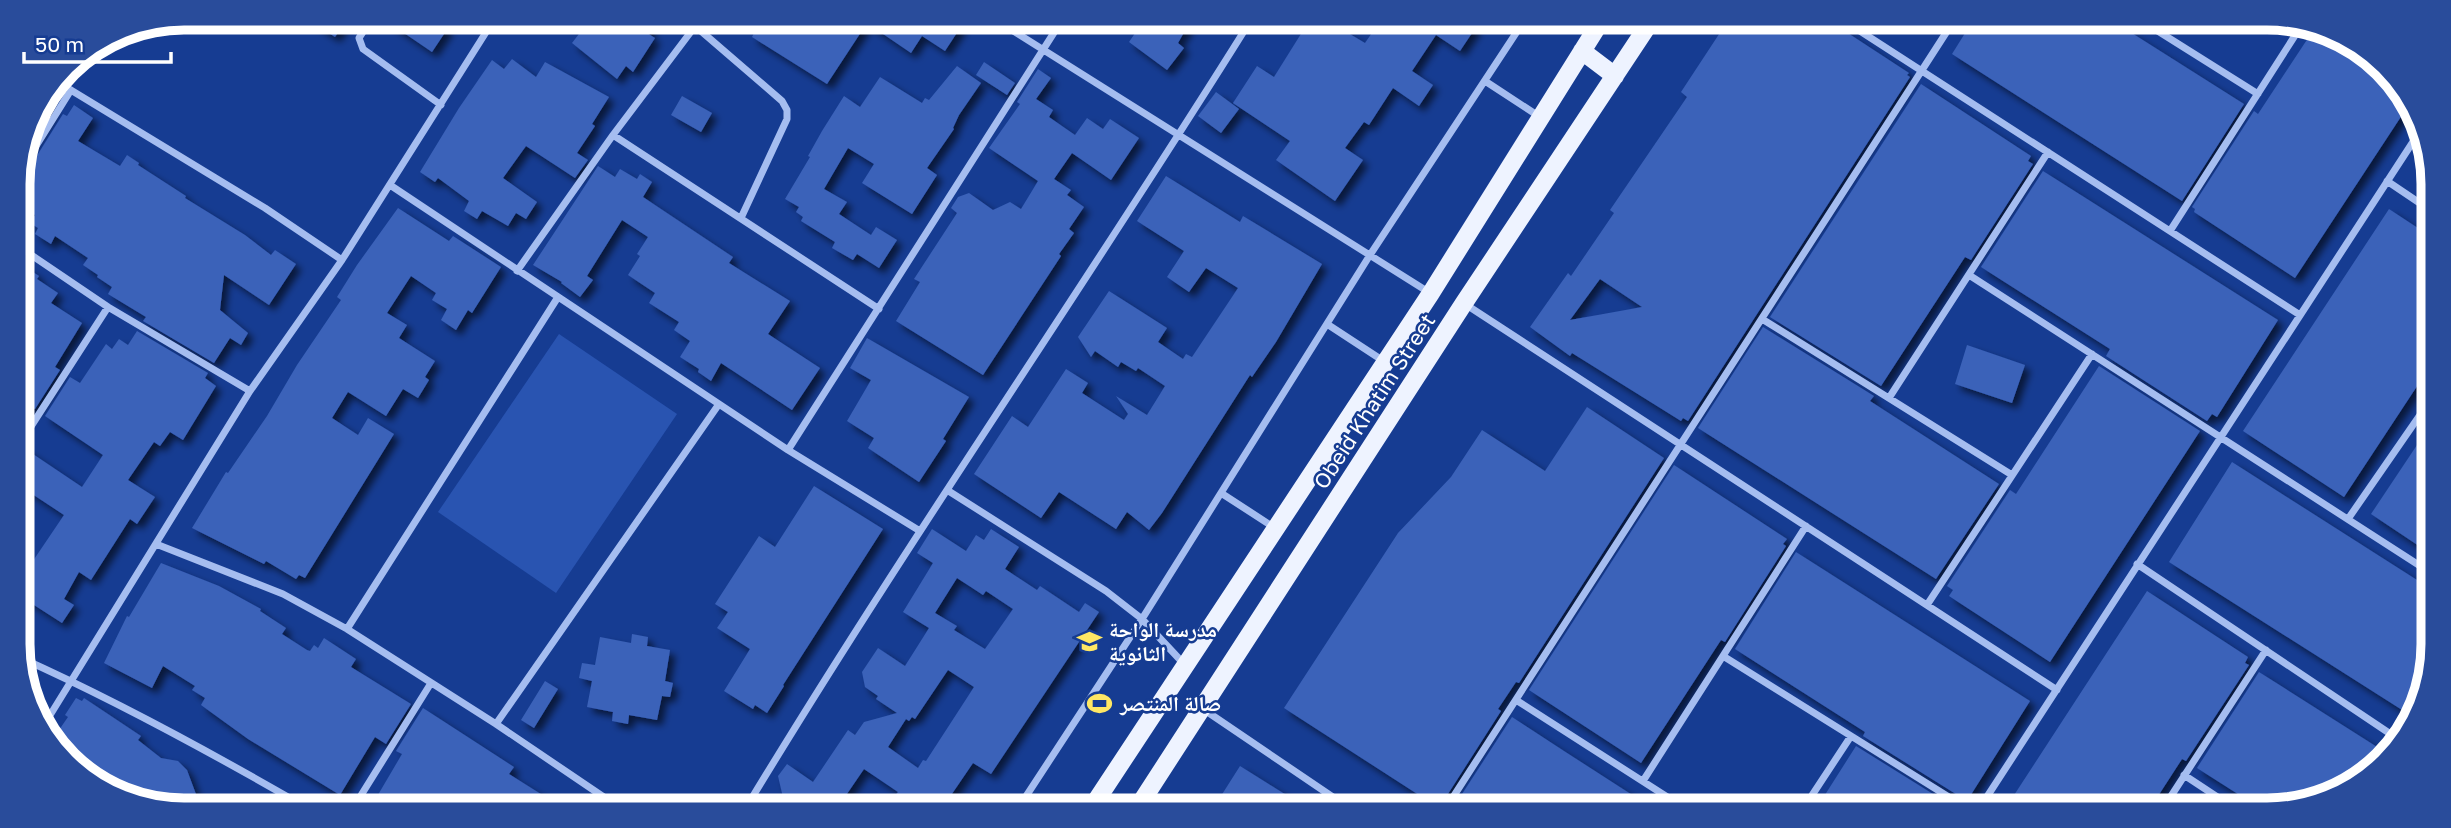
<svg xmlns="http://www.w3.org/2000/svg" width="2451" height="828" viewBox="0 0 2451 828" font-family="'Golos Text','Noto Naskh Arabic',sans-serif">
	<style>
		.green { fill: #2954b1 }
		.building { fill: #3b62b9; fill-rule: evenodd; filter: url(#shadow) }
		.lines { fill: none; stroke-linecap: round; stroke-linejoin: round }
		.minor { stroke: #a5bdf0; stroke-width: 7 }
		.primary { stroke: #eef3ff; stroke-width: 18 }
		.labels { text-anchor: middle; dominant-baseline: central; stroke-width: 5; stroke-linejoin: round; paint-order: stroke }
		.street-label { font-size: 21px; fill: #fff; stroke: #163c92 }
		.poi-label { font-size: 21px; font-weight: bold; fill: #fff; stroke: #163c92; text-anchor: start }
		.rim { fill: none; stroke: #fff; stroke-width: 9 }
	</style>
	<defs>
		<filter id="shadow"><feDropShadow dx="5.5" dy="5.5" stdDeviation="3.5" flood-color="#0009"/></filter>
	</defs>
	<rect width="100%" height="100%" fill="#163c92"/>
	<path class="green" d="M559 334 677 414 556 593 438 512Z"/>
	<path class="building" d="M306 18H348L335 37Z
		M382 18H433L448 28 432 52Z
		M564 19H656L647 33 655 38 633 72 626 66 617 79 572 43 582 30Z
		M761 19 954 20 962 25 945 51 922 36 911 53 867 23 827 84 752 37Z
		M1144 20H1191L1178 43 1184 48 1167 70 1129 42Z
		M1309 21H1328L1365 43 1380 21H1467L1476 27 1460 51 1436 35 1412 71 1433 85 1419 106 1393 88 1369 125 1364 122 1345 148 1363 160 1335 201 1276 160 1290 141 1233 103 1257 66 1274 77Z
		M1727 22H1831L1909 73 1907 75 1910 77 1688 421 1683 418 1681 421 1572 353 1570 356 1530 327 1568 273 1571 276 1614 213 1610 210 1687 97 1681 92ZM1600 279 1642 307 1570 320Z
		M1972 22 2116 23 2244 104 2182 201 1952 54Z
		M2316 26 2392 74 2408 106 2295 278 2194 212 2195 209 2192 207 2254 111 2258 114Z
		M512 59 536 77 545 62 609 97 592 124 595 126 577 153 588 160 575 178 526 146 503 178 537 202 526 219 516 213 508 226 482 211 477 219 464 211 469 201 438 178 435 182 420 172 459 108 492 60 504 69Z
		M984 62 1015 83 1007 95 976 75Z
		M957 66 981 83 959 115 953 128 954 129 927 168 937 175 912 214 862 183 874 164 848 148 824 189 847 202 839 214 871 235 876 227 897 240 879 268 857 254 853 260 832 248 835 242 801 221 803 217 796 212 799 207 785 199 810 157 808 156 822 131 844 96 860 107 880 77 922 103 925 98 929 100Z
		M1038 69 1051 78 1036 99 1053 110 1049 117 1075 135 1087 118 1103 129 1110 119 1139 138 1111 180 1072 153 1054 179 1071 190 1067 195 1084 207 1069 229 1074 233 1059 254 1061 256 983 375 896 321 920 282 914 279 957 213 951 208 958 197 969 193 993 210 1010 202 1021 209 1038 181 989 148 1020 104 1017 102Z
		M1921 84 2031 156 2028 161 2033 164 1971 260 1965 257 1881 386 1770 317Z
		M1216 92 1239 109 1221 133 1198 116Z
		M682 96 712 113 701 132 671 115Z
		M43 101 53 108 21 158 30 120Z
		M74 105 93 118 78 141 120 166 127 155 139 163 138 165 186 196 185 198 245 235 271 255 275 250 296 264 269 305 224 275 220 310 248 333 241 345 230 338 214 363 143 321 146 317 108 294 112 287 97 277 98 275 83 265 88 258 55 236 51 244 35 234 38 228 30 223 35 215 18 206V181L23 178 63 114 67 116Z
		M598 166 615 177 620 169 637 179 640 174 652 182 643 197 733 257 729 263 790 301 768 334 820 368 792 410 721 363 711 381 698 372 699 369 680 357 690 341 674 330 679 322 649 303 655 293 628 275 640 256 637 254 648 237 622 220 587 276 593 280 580 297 561 283 562 282 533 265Z
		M2043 171 2278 320 2217 417 2212 414 2207 421 2106 356 2110 349 1981 267Z
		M1166 176 1240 222 1243 216 1322 264 1276 342 1252 377 1250 375 1162 513 1149 530 1127 512 1116 529 1059 492 1041 518 974 474 1012 416 1028 427 1066 369 1088 383 1082 393 1124 420 1128 414 1116 396 1147 415 1165 386 1138 368 1136 371 1121 362 1118 367 1095 351 1091 357 1078 337 1109 291 1167 328 1158 342 1183 359 1186 354 1192 357 1238 288 1206 268 1189 292 1167 277 1184 251 1137 221Z
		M398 208 449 241 453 236 501 267 472 313 468 310 456 330 441 320 447 309 432 300 436 293 411 276 387 313 407 325 399 338 435 361 425 377 429 380 418 398 403 389 386 416 348 392 332 418 358 435 368 418 394 434 305 578 299 575 296 579 266 561 264 564 192 528 226 472 228 473 267 416 297 365 341 300 337 297 357 265Z
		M2389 209 2430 236 2429 368 2344 497 2243 431Z
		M24 266 39 276 37 279 58 293 51 303 82 323 55 367 60 370 35 409 29 406 19 421 18 275Z
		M1763 327 1874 396 1870 401 1999 484 1936 579 1698 428Z
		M137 331 208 373 205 378 216 386 183 440 170 432 160 446 154 442 128 480 155 497 137 524 130 519 91 580 79 572 64 599 74 605 62 623 20 596V580L64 515 20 486 19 451 24 448 82 487 103 455 45 416 70 377 80 383 106 344 112 349 119 339 128 345Z
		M867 338 969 397 943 439 946 441 919 482 868 448 874 438 847 421 871 380 850 368Z
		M1967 345 2025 365 2012 403 1955 384Z
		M2099 366 2200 431 2050 662 1949 596 1953 590 1947 586 2010 490 2016 494Z
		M1587 407 1664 458 1519 683 1516 682 1498 709 1501 711 1439 808 1284 708 1398 533 1451 477 1482 430 1545 471Z
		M2429 427V476L2428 552 2371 514Z
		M2232 462 2428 587V688L2410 715 2169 562Z
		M1674 465 1787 539 1783 544 1786 546 1725 642 1721 640 1641 763 1529 690Z
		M814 486 883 529 783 685 784 686 767 713 755 705 753 709 724 691 750 649 717 628 728 612 715 604 759 536 775 547Z
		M932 529 966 551 976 535 984 540 991 529 1019 547 1005 569 1037 590 1040 586 1079 612 1085 603 1099 612 991 774 973 763 943 807H911L895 796 898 792 864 769 838 807 785 806 778 776 787 764 813 782 848 730 855 735 864 722 897 713 876 699 878 696 865 687 862 672 878 648 905 666 929 628 903 612 933 563 917 553ZM957 578 983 595 986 591 1013 609 985 649 954 630 957 626 935 613ZM948 670 974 687 926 761 923 760 918 768 888 747 906 719 909 721 912 717 915 719Z
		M1796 552 2030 701 1967 801 1863 736 1865 732 1735 649Z
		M161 563 219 586 261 609 260 611 286 628 282 634 307 650 310 651 314 645 318 648 324 638 356 659 351 667 411 704 386 744 375 737 340 795 248 739 201 705 205 698 192 690 195 686 163 666 152 688 104 663 127 616 129 617Z
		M2147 591 2248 657 2245 663 2249 665 2186 761 2182 759 2149 810 2005 809Z
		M632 634 648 637 647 646 670 650 665 681 673 683 670 697 662 696 657 720 629 715 628 724 612 721 613 712 587 707 592 681 579 678 582 663 595 665 600 637 631 643Z
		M2259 672 2385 752 2369 776 2278 810H2263L2197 768Z
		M545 681 558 689 534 728 521 720Z
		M76 698 82 701 84 698 141 736 138 740 161 758 178 761 187 770 200 805H140L59 754 52 740 68 717 65 715Z
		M423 708 514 767 509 774 544 796 538 806 372 805 402 754 396 751Z
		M1512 717 1564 751 1654 809 1453 808Z
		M1856 746 1957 809H1816Z
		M1240 766 1307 808 1214 807Z"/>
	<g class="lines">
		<path class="minor" d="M372 18 359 38 363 49 441 105
			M687 19 782 101 787 110V119L741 218
			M996 20 1430 293
			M1846 22 2300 315
			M2145 23 2258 94
			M56 81 265 208 342 260
			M1485 81 1540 117
			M613 135 879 309
			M18 175 71 90
			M2387 181 2430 210
			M390 185 788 450 920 531
			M2170 231 2303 23
			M18 246 108 307 250 391
			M517 271 613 135 696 25
			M1969 275 2428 571
			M1465 304 2057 690
			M1762 319 2012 475
			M1327 324 1385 362
			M1889 398 2048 152
			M19 445 108 307
			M788 450 1062 20
			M947 490 1106 591 1142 619 1184 664
			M1221 493 1275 528
			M2348 519 2429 402
			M156 544 283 594 347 629 496 724 617 806
			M2137 564 2395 737
			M1927 605 2092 354
			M347 629 558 297
			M1723 656 1968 809
			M21 658C117 701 210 752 302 805
			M1516 700 1686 809
			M1203 709 1349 808
			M496 724 719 404
			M44 725 250 391 342 260 495 18
			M2184 775 2237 810
			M1643 781 1806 526
			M355 805 431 683
			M747 806C908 540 1086 285 1251 20
			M1019 807 1142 619 1370 255 1524 21
			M1446 808 1953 22
			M1803 809 1851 736
			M1979 809 2420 131
			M2162 810 2266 650"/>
		<path class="primary" d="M1582 51 1615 76
			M1092 807 1431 293 1601 21
			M1138 807 1464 303 1651 21"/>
	</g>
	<defs>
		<symbol id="school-bare" viewBox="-9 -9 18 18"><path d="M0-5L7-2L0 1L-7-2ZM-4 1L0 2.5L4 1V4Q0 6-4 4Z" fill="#ffe764" stroke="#163c92" stroke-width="2.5" paint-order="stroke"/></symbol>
		<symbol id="stadium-bare" viewBox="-9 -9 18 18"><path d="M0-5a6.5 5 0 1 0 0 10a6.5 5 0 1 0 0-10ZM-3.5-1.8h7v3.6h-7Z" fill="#ffe764" stroke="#163c92" stroke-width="2.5" paint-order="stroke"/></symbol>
	</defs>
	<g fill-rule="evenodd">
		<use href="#school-bare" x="1072" y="624" width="35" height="35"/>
		<use href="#stadium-bare" x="1082" y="686" width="35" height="35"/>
	</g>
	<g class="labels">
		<g class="street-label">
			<text transform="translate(1374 401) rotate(-57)">Obeid Khatim Street</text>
		</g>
		<g class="poi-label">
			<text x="1109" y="629">مدرسة الواحة<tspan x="1109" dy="24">الثانوية</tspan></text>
			<text x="1120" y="703">صالة المنتصر</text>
		</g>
	</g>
	<path d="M0 0H2451V828H0ZM184 30H2267A154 154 0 0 1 2421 184V644A154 154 0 0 1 2267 798H184A154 154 0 0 1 30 644V184A154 154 0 0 1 184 30Z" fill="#294c9b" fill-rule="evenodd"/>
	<path class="rim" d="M184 30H2267A154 154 0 0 1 2421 184V644A154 154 0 0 1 2267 798H184A154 154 0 0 1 30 644V184A154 154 0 0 1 184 30Z"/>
	<path d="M24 52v10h147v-10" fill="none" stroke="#ffffff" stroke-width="3.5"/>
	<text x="35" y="52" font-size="21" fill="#ffffff" stroke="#163c92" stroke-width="5" paint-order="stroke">50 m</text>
</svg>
